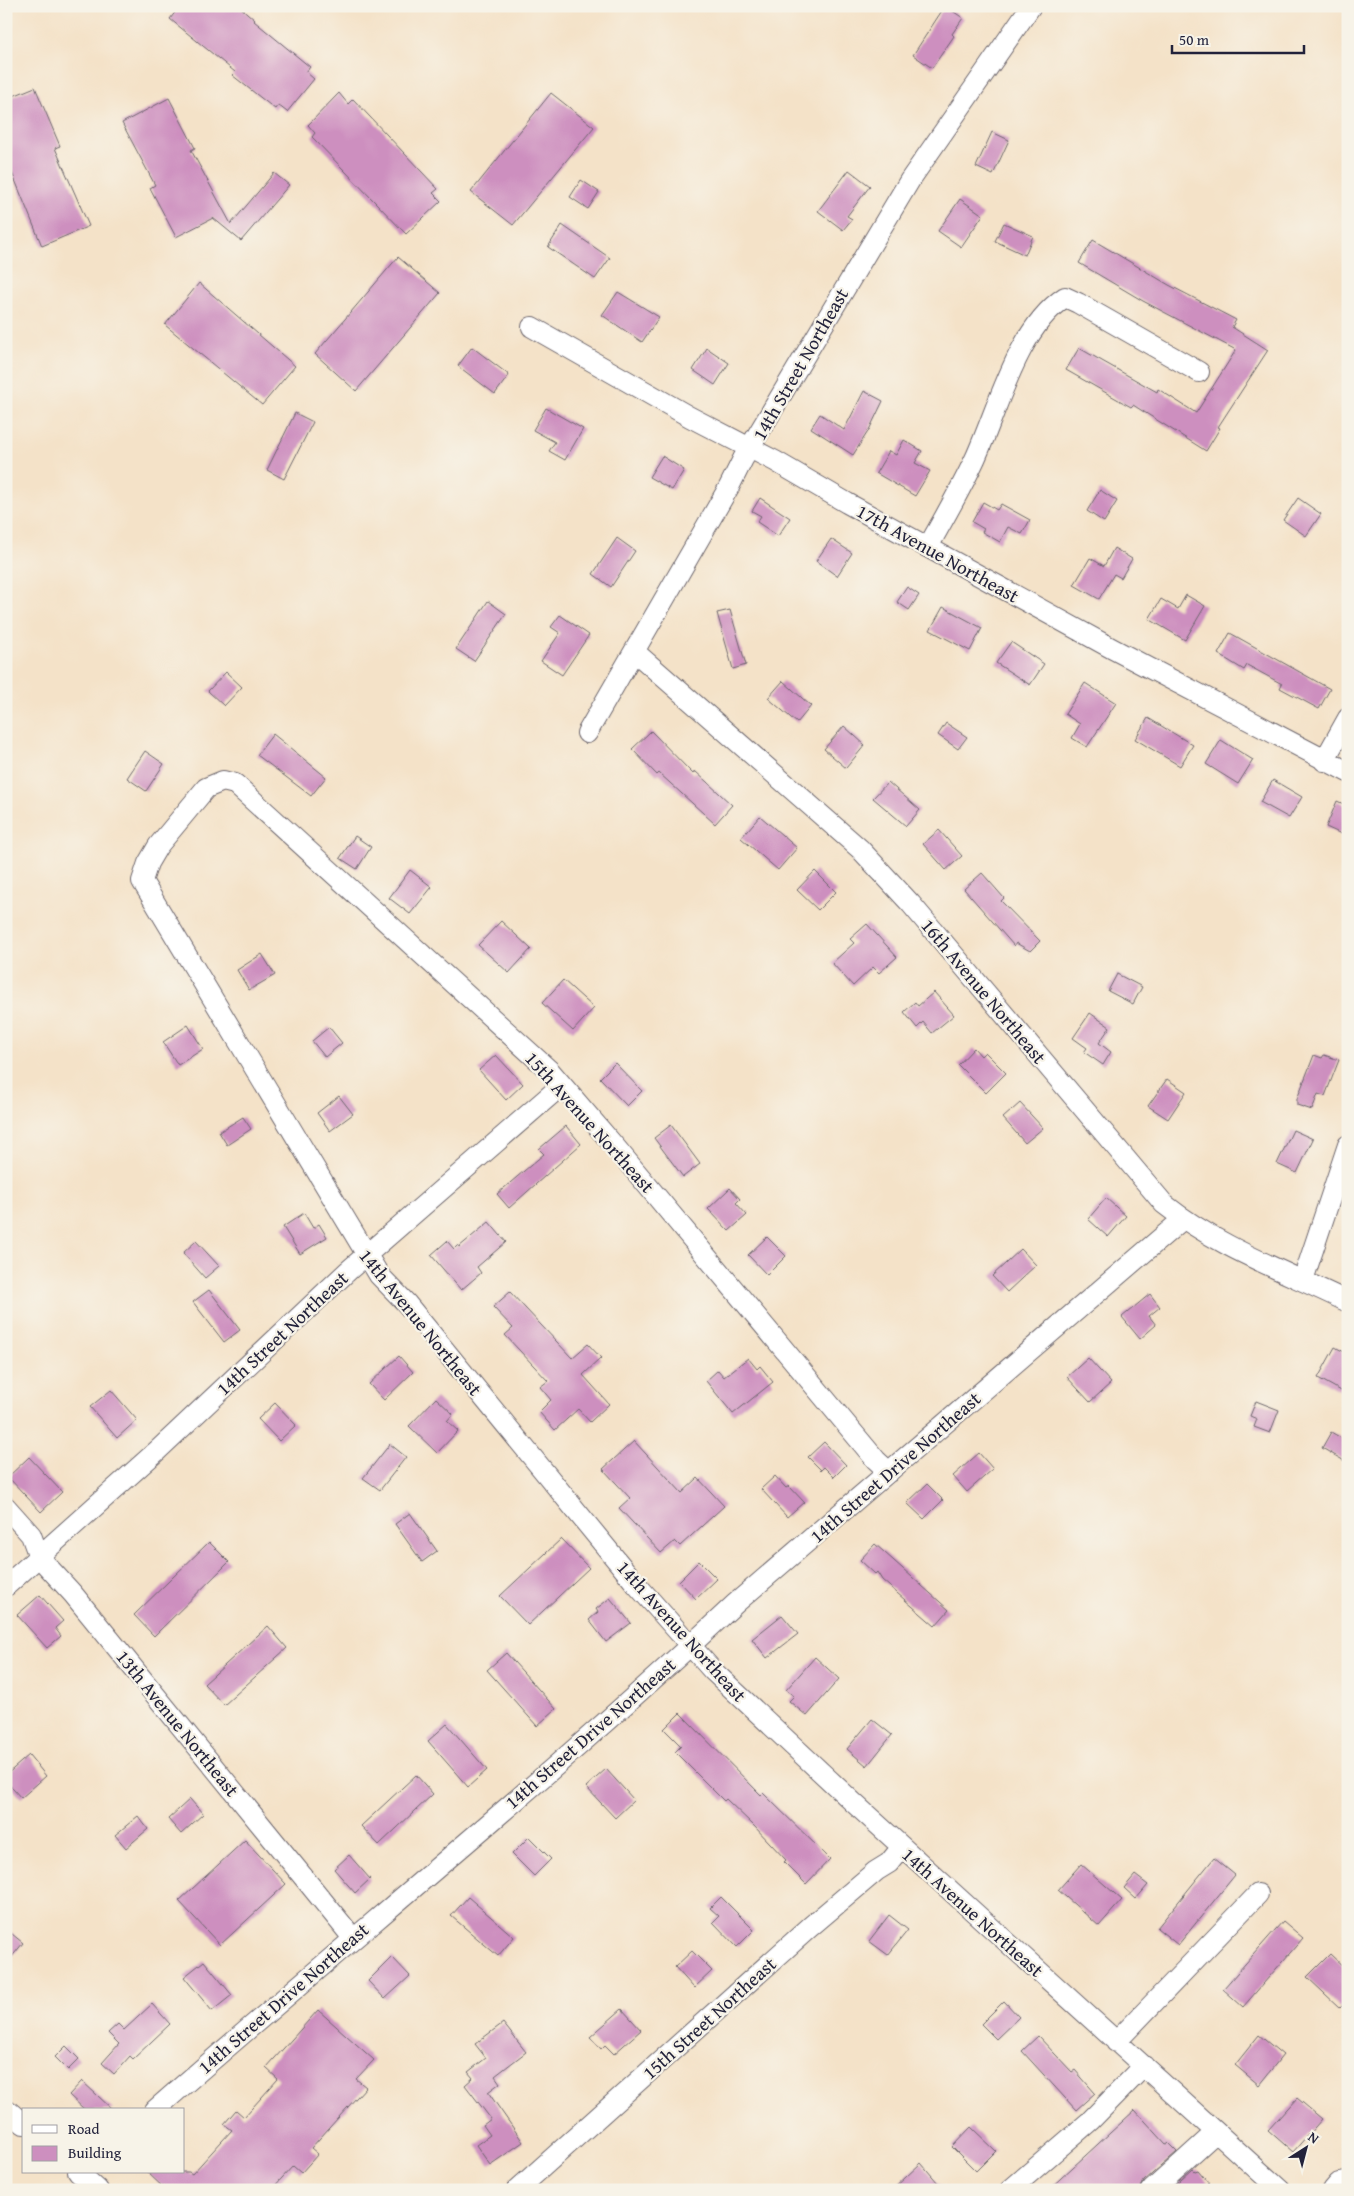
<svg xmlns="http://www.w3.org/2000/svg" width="1354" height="2196" viewBox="0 0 1354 2196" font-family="'Gentium Book Plus',serif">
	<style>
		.building { fill: #cd8fbf }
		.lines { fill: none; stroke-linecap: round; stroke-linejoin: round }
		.minor-casing { stroke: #6c656c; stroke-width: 22 }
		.minor { stroke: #fff; stroke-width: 20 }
		.labels { text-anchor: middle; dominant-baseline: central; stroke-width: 4.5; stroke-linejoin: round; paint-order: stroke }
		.street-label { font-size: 19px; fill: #22223b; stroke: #f7f3e8 }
	</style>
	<rect width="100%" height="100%" fill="#f7f3e8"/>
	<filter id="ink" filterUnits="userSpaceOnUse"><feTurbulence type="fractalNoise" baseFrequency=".02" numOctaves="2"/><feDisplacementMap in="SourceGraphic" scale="10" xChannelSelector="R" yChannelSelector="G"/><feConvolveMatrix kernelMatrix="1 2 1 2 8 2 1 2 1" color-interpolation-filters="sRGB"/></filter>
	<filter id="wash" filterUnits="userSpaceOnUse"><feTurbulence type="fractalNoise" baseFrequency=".0096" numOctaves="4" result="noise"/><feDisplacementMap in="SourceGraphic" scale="20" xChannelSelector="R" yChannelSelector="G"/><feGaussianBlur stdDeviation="1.12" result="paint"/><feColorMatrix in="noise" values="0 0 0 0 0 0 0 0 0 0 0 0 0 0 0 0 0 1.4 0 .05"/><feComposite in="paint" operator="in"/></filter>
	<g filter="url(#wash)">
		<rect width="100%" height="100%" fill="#f4e2c8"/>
		<g id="blocks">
			<path class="building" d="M180 6H239L255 20 254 21 310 67 306 72 314 79 287 112 278 105 275 109 232 75 235 72 170 19Z
				M945 6 963 18 952 34 954 36 932 68 913 55Z
				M35 87 60 146 55 148 89 226 42 246 6 158V99Z
				M339 93 348 104 353 99 438 189 433 193 441 201 406 234 312 137 315 133 308 125Z
				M551 93 594 127 513 225 471 192Z
				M169 98 195 148 191 150 231 224 274 173 289 185 241 241 213 218 176 237 150 188 155 185 122 123Z
				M992 132 1009 140 993 175 976 167Z
				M849 170 870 186 847 216 852 219 843 230 818 211Z
				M581 180 599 192 588 209 570 197Z
				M960 199 983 215 961 247 938 231Z
				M1004 223 1033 236 1025 255 995 241Z
				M562 225 610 258 595 279 548 247Z
				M1093 240 1169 285 1236 320 1232 327 1268 350 1218 427 1220 428 1206 451 1133 405 1131 407 1066 370 1079 348 1157 392 1158 389 1196 413 1236 350 1143 301 1079 263Z
				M398 257 440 293 356 391 315 354Z
				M199 283 295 366 262 405 165 325Z
				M618 292 659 317 642 342 602 315Z
				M472 347 509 375 495 394 458 366Z
				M707 348 729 363 715 385 693 370Z
				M864 391 883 401 869 430 853 455 811 428 820 414 844 430Z
				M546 408 583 429 565 460 549 451 555 442 533 430Z
				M295 413 313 422 284 479 267 470Z
				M904 440 922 451 915 463 930 471 915 496 876 473 889 451 896 455Z
				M662 456 684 470 672 490 649 477Z
				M1100 490 1117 501 1104 522 1087 511Z
				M760 498 790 518 778 536 757 522 761 516 752 511Z
				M1298 498 1321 514 1306 536 1283 520Z
				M983 502 997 510 1001 504 1030 520 1022 534 1008 527 1000 542 982 532 984 529 972 522Z
				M617 538 635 551 611 587 593 574Z
				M831 539 852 553 837 576 816 561Z
				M1114 548 1132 559 1121 578 1114 574 1099 599 1074 585 1090 558 1104 566Z
				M907 587 919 595 909 610 897 602Z
				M1186 595 1205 606 1185 640 1149 619 1161 599 1178 609Z
				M488 601 506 614 474 661 456 649Z
				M943 607 982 628 970 651 930 630Z
				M730 610 746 665 733 669 717 613Z
				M560 615 589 635 562 675 541 661 560 633 551 627Z
				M1230 633 1330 689 1319 709 1280 688 1282 684 1247 665 1244 670 1218 654Z
				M1011 642 1044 664 1030 685 996 663Z
				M226 672 242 687 224 706 208 691Z
				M783 681 811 706 797 723 768 698Z
				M1085 683 1116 703 1087 747 1072 738 1080 724 1065 714Z
				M1148 718 1193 745 1180 766 1135 739Z
				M946 723 967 737 958 749 938 735Z
				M844 726 865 745 846 768 824 749Z
				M651 731 693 774 695 771 732 805 715 824 659 773 657 775 632 749Z
				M273 734 326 777 311 796 257 755Z
				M1221 740 1253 760 1238 784 1206 764Z
				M145 751 164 764 146 791 127 778Z
				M1273 780 1302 797 1289 818 1260 802Z
				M888 782 920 810 906 826 873 798Z
				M1337 801 1348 806V837L1326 827Z
				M760 816 797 848 778 870 741 838Z
				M939 830 962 856 946 870 923 844Z
				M355 836 371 847 357 869 340 858Z
				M410 870 432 887 410 914 389 898Z
				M815 871 836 892 818 910 797 890Z
				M982 873 1004 898 1001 901 1040 941 1030 951 1016 943 1014 946 964 889Z
				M501 921 531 949 509 973 478 945Z
				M867 924 897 957 879 973 873 967 853 986 832 963 854 943 850 939Z
				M262 954 275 975 249 990 237 970Z
				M1117 974 1142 987 1133 1004 1108 991Z
				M563 980 594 1008 573 1031 542 1003Z
				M934 992 954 1015 932 1033 923 1022 917 1028 904 1012 915 1002 918 1006Z
				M1090 1013 1110 1027 1099 1043 1111 1052 1103 1065 1084 1052 1087 1048 1073 1038Z
				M188 1025 203 1049 178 1065 163 1042Z
				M329 1027 342 1043 325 1057 312 1041Z
				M974 1048 981 1056 985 1052 1006 1073 986 1093 958 1065Z
				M496 1055 523 1084 506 1100 479 1070Z
				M1314 1055 1322 1058 1324 1055 1339 1060 1325 1096 1318 1094 1312 1110 1297 1105V1099Z
				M615 1063 642 1091 627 1106 600 1078Z
				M1167 1079 1186 1092 1168 1119 1148 1106Z
				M339 1096 353 1114 330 1131 317 1113Z
				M1020 1103 1043 1128 1025 1143 1003 1118Z
				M243 1117 251 1129 227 1145 219 1132Z
				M671 1125 700 1164 683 1177 654 1138Z
				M566 1126 581 1144 509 1208 497 1194 544 1154 539 1149Z
				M1293 1130 1313 1139 1297 1173 1277 1164Z
				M730 1188 740 1199 736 1203 747 1215 729 1231 708 1209Z
				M1106 1198 1126 1216 1108 1237 1088 1219Z
				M304 1213 313 1228 319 1224 327 1237 300 1254 283 1227Z
				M489 1222 506 1242 477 1267 481 1273 461 1290 431 1255 447 1241 454 1249 458 1245 459 1247Z
				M767 1237 786 1256 767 1275 748 1255Z
				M196 1241 219 1266 205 1278 183 1253Z
				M1021 1249 1036 1265 1007 1292 992 1276Z
				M209 1290 240 1330 224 1342 193 1302Z
				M510 1292 572 1358 588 1344 601 1358 583 1375 609 1404 590 1422 578 1409 555 1430 539 1412 551 1400 540 1387 548 1381 505 1335 513 1328 493 1307Z
				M1150 1294 1160 1307 1149 1316 1156 1325 1140 1339 1122 1317Z
				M1335 1347 1348 1354V1383L1343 1392 1318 1378Z
				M399 1356 413 1372 384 1400 369 1384Z
				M748 1358 757 1369 760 1366 773 1382 733 1414 706 1381 718 1370 724 1377Z
				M1088 1358 1111 1383 1090 1402 1067 1377Z
				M111 1390 137 1420 117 1438 90 1407Z
				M436 1398 453 1414 447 1421 458 1431 437 1453 409 1426Z
				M1256 1401 1279 1410 1270 1433 1254 1427 1257 1419 1250 1416Z
				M275 1403 296 1425 279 1441 258 1419Z
				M1331 1432 1348 1442V1463L1322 1448Z
				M634 1441 682 1493 698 1478 724 1506 680 1546 675 1541 661 1553 619 1508 630 1498 603 1469Z
				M824 1442 846 1465 834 1477 824 1467 821 1470 808 1457Z
				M390 1444 406 1457 380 1490 363 1478Z
				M979 1453 993 1469 967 1492 953 1476Z
				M29 1457 62 1492 41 1512 8 1477Z
				M775 1476 786 1488 789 1486 804 1502 787 1517 761 1489Z
				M927 1484 943 1500 924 1519 907 1503Z
				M410 1513 437 1551 422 1562 395 1524Z
				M561 1539 589 1568 528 1625 500 1596Z
				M209 1542 229 1562 154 1636 134 1615Z
				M875 1544 949 1610 935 1626 882 1580 877 1572 875 1574 860 1560Z
				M699 1561 717 1579 696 1599 679 1581Z
				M40 1595 63 1621 55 1628 61 1636 47 1648 17 1615Z
				M610 1598 631 1623 606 1642 589 1620 598 1612 596 1609Z
				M782 1615 798 1634 767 1658 752 1639Z
				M268 1626 287 1648 224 1705 204 1684Z
				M506 1653 556 1709 537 1726 487 1670Z
				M815 1657 839 1679 807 1716 789 1701 794 1696 786 1690Z
				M680 1713 761 1795 763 1793 830 1859 806 1884 784 1862 786 1860 754 1826 726 1799 724 1801 675 1752 681 1746 664 1729Z
				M872 1719 892 1735 867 1766 847 1749Z
				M447 1724 487 1770 468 1787 428 1741Z
				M29 1755 46 1776 21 1798 6 1781V1775Z
				M606 1769 634 1800 615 1818 586 1787Z
				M416 1775 433 1794 379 1845 361 1826Z
				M190 1799 203 1814 181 1834 168 1819Z
				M138 1816 148 1829 126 1848 115 1835Z
				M529 1837 551 1859 534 1876 512 1854Z
				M245 1840 286 1884 220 1945 179 1901Z
				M349 1855 370 1879 355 1893 334 1869Z
				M1214 1858 1235 1875 1178 1945 1157 1928Z
				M1081 1864 1122 1900 1099 1926 1058 1890Z
				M1135 1875 1148 1885 1136 1899 1124 1888Z
				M468 1897 514 1937 498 1956 451 1916Z
				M721 1897 754 1930 737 1947 713 1922 719 1916 710 1908Z
				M889 1915 908 1930 888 1955 869 1941Z
				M1283 1921 1303 1938 1243 2007 1223 1989Z
				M6 1929 23 1943 6 1964Z
				M692 1951 712 1971 694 1988 675 1967Z
				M1330 1954 1348 1971V2000L1340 2008 1307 1977Z
				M392 1957 410 1976 385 1999 368 1981Z
				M204 1961 232 1995 212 2011 184 1977Z
				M1004 2001 1019 2017 996 2039 981 2024Z
				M152 2004 170 2024 133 2059 130 2056 114 2074 102 2063 119 2044 108 2033 118 2024 124 2030Z
				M622 2009 641 2030 614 2054 605 2045 601 2049 590 2037Z
				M318 2010 374 2060 356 2079 366 2087 311 2148 318 2154 301 2173 293 2166 271 2190H166L147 2172H189L192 2174 232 2130 224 2124 236 2110 244 2117 278 2079 266 2068Z
				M503 2023 526 2052 495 2076 500 2083 488 2092 523 2142 490 2165 476 2145 490 2135 483 2125 491 2119 465 2085 473 2078 468 2072 486 2058 475 2044Z
				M1259 2035 1283 2055 1259 2085 1235 2065Z
				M1038 2036 1072 2072 1075 2070 1095 2093 1076 2110 1022 2051Z
				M66 2046 79 2059 68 2070 55 2057Z
				M82 2081 113 2110H85L69 2095Z
				M1297 2098 1322 2119 1293 2152 1268 2130Z
				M1135 2110 1166 2144 1168 2143 1177 2152 1144 2181 1140 2190H1048Z
				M971 2127 996 2151 976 2171 952 2147Z
				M921 2163 944 2190H892Z
				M1193 2169 1195 2171 1198 2170 1209 2183 1201 2190H1170Z"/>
		</g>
	</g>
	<g filter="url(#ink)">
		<use href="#blocks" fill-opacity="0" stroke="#6c656c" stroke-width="1"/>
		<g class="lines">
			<defs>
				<path id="minor" d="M532 327 690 417 775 461 847 503 1113 649 1348 772
					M928 547C944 518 961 489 975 459 998 409 1017 329 1065 297L1078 303 1199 372
					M635 652 860 849 911 904 1164 1204C1219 1248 1285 1271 1348 1302
					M587 733 729 487 743 459 910 180 1031 6
					M1324 761 1348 718
					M1303 1280 1348 1145
					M889 1472 876 1460 617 1149 550 1071 235 784 223 781 206 788 158 846 148 863 142 881 379 1275 407 1304 636 1584 713 1671 855 1804 1280 2190
					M6 1507 31 1535 39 1557 73 1594 353 1938
					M6 1586 158 1450 349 1270 562 1085
					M1116 2042 1258 1894
					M6 2109 24 2124
					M155 2110C348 1940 549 1779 736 1603L1183 1219
					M78 2172 98 2190
					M517 2190 810 1927 876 1871 889 1863 902 1847
					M1010 2190 1090 2121 1144 2066
					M1152 2190 1216 2132
					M1333 2190 1339 2183 1348 2182"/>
			</defs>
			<use href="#minor" class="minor-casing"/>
			<use href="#minor" class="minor"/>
		</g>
	</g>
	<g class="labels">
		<g class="street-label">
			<text transform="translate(800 364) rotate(-60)">14th Street Northeast</text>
			<text transform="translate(938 553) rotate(29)">17th Avenue Northeast</text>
			<text transform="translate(984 991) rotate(50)">16th Avenue Northeast</text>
			<text transform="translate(590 1122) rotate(48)">15th Avenue Northeast</text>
			<text transform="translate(421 1322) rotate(51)">14th Avenue Northeast</text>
			<text transform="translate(282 1333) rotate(-43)">14th Street Northeast</text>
			<text transform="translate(895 1467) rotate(-41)">14th Street Drive Northeast</text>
			<text transform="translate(682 1631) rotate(48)">14th Avenue Northeast</text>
			<text transform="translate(178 1723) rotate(51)">13th Avenue Northeast</text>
			<text transform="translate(590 1733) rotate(-41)">14th Street Drive Northeast</text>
			<text transform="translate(973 1912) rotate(42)">14th Avenue Northeast</text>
			<text transform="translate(283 1998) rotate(-41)">14th Street Drive Northeast</text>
			<text transform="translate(709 2018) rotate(-42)">15th Street Northeast</text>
		</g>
	</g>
	<rect width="1354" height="2196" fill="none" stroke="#f7f3e8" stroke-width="25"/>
	<rect x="22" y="2108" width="162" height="65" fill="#f7f3e8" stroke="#a29fa3"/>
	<rect x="32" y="2125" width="25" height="8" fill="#ffffff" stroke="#a29fa3"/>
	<text x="68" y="2134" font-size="15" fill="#22223b">Road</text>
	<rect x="32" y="2146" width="25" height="15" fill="#cd8fbf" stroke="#a29fa3"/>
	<text x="68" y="2158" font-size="15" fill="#22223b">Building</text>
	<g transform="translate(1306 2148) rotate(36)" stroke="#f7f3e8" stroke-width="4" paint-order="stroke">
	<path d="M0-4L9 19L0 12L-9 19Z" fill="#22223b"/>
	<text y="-8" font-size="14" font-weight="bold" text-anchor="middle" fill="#22223b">N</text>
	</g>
	<path d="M1172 45v8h132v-8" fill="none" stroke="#22223b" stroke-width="2.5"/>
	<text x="1179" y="45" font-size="15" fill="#22223b" stroke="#f7f3e8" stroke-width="4" paint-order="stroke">50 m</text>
</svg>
